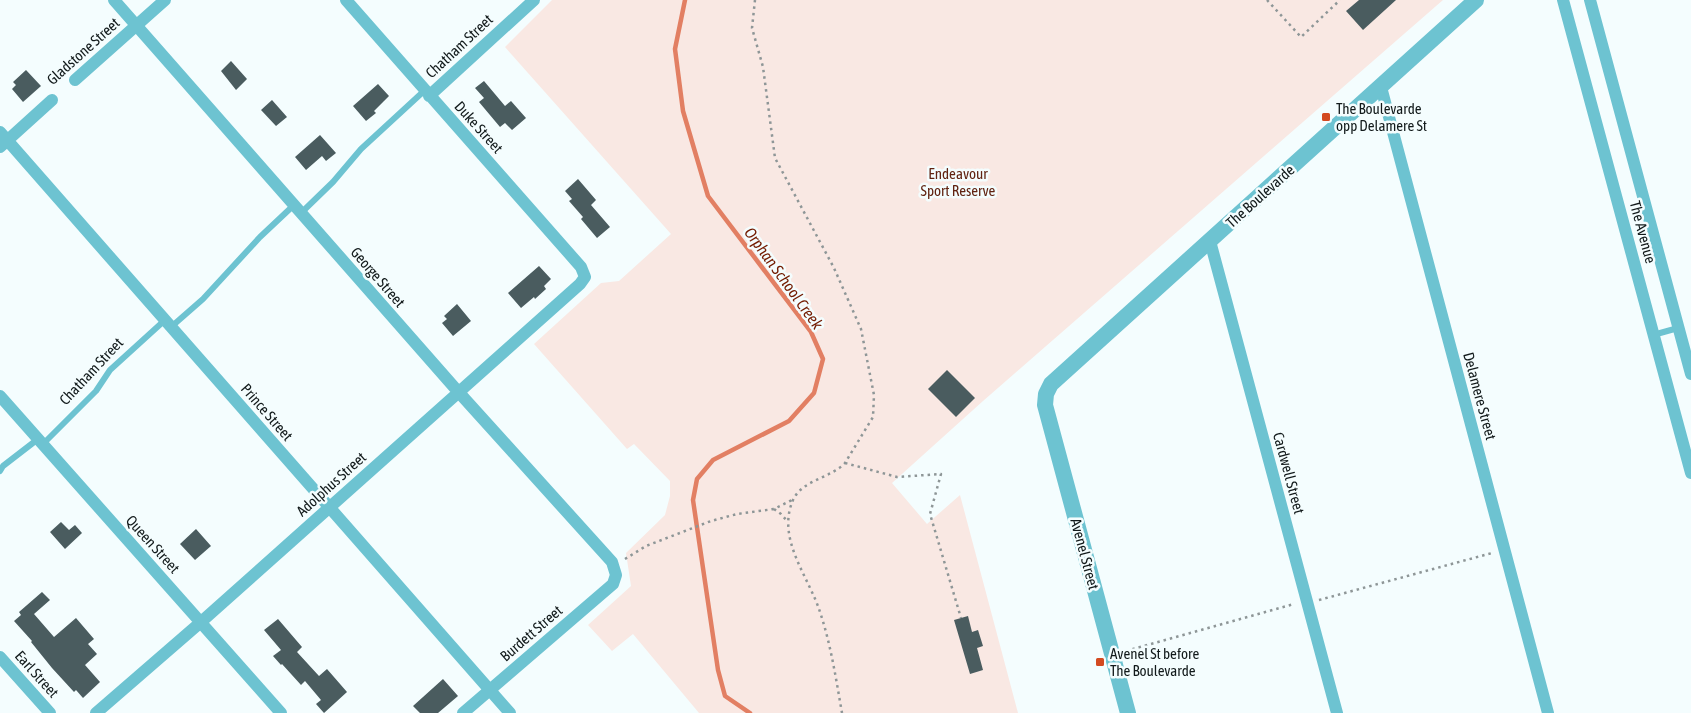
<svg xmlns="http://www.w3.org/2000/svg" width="1691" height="713" viewBox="0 0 1691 713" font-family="'Asap Condensed',sans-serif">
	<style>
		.green { fill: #f9e8e3 }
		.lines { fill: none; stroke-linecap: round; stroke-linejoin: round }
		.stream { stroke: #e27f63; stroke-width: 4.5 }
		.building { fill: #4a5c5f }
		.path { stroke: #8e9697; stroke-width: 2.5; stroke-dasharray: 2.5 4; stroke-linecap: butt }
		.service { stroke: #6dc3d1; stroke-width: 6 }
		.minor { stroke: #6dc3d1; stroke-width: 12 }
		.tertiary { stroke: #6dc3d1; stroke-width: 16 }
		.poi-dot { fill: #d34a21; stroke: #f4fdfe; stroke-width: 2 }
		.labels { text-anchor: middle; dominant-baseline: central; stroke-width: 5; stroke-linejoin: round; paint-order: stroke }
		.street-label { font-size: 15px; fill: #121a1b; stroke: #f4fdfe }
		.poi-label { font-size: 15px; fill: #121a1b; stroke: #f4fdfe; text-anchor: start }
		.park-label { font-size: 15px; fill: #612311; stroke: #f4fdfe }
		.water-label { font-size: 16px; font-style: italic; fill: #731b00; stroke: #f4fdfe }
	</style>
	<rect width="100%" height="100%" fill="#f4fdfe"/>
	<path class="green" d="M552 0H1443L983 401 892 483 927 524 960 495 1018 713H699L633 634 612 651 588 625 631 586 626 553 665 515 670 496V481L634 444 627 449 534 344 601 283 619 281 671 234 505 47Z"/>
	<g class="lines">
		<path class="stream" d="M685 0 675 49 683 111 708 196 811 332 823 359 814 393 789 421 713 460 697 479 693 500 718 670 725 696 750 713"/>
	</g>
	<path class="building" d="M1359 0H1396L1363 30 1346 11Z
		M231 61 247 79 236 90 221 71Z
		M26 70 41 86 23 102 12 89 16 85 13 82Z
		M484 81 505 106 511 101 526 118 512 130 505 123 500 127 479 102 484 98 475 88Z
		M378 84 389 96 374 111 376 113 366 121 353 106Z
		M272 100 287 117 276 126 261 110Z
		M320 135 336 153 326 161 322 156 306 170 295 157Z
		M578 179 596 200 591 205 610 227 597 238 581 219 583 217 569 201 572 199 565 191Z
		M539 266 551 279 544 286 546 289 535 299 534 297 521 308 508 293Z
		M457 304 471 321 453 336 442 323 447 319 444 316Z
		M947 370 975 398 956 417 928 389Z
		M61 522 69 530 75 525 82 533 65 549 50 532Z
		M196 529 211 546 195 560 180 544Z
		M42 592 50 600 34 614 54 637 76 618 94 639 88 644 97 654 85 665 100 682 83 698 76 690 74 692 52 668 31 642 32 641 14 621 21 615 19 612Z
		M968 616 972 632 978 630 983 646 977 648 983 670 970 674 954 620Z
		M278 619 302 647 297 652 319 676 327 669 347 692 324 713 316 704 321 700 305 681 301 685 282 664 281 665 273 656 281 650 264 630Z
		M443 679 458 696 438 713H420L413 706Z"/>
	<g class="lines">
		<path class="path" d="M755 0 752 28 763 67 775 158 834 268 861 329 874 395 873 417 845 463C831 478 802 480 793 500 776 539 809 577 820 612 831 645 836 679 842 713
			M1267 0 1301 37 1340 0
			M845 463 897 477 941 474 930 514 961 618
			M774 509 781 514 788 522
			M625 559 646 546 711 521 737 514 774 509 792 500
			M1319 600 1492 553
			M1126 651 1294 604"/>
		<path class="service" d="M301 213 333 182 361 149 424 91
			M171 327 203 299 260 237 294 205
			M1653 335 1678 328
			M43 444 96 391 110 370 165 320
			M0 471 3 466 38 439"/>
		<path class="minor" d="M114 0 454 387 612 562 616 575 613 584 463 713
			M1563 0 1691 473
			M1590 0 1691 374
			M75 80 165 0
			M1381 87 1548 713
			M429 96 534 0
			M0 132 510 713
			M0 147 52 100
			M1210 241 1337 713
			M0 396 281 713
			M0 657 50 713
			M96 713 201 622 580 284 585 277 581 267 346 0"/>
		<path class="tertiary" d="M1128 713 1045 405 1046 394 1051 384 1476 0"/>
	</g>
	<g class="poi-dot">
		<rect x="1321" y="112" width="10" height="10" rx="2.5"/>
		<rect x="1095" y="657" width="10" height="10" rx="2.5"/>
	</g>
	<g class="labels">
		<g class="street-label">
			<text transform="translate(459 46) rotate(-43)">Chatham Street</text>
			<text transform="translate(83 51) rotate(-42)">Gladstone Street</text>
			<text transform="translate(479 127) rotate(48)">Duke Street</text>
			<text transform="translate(1260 196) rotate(-42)">The Boulevarde</text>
			<text transform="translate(1643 232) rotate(75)">The Avenue</text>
			<text transform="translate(378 277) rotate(49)">George Street</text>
			<text transform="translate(91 371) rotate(-47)">Chatham Street</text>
			<text transform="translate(1480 396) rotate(75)">Delamere Street</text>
			<text transform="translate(267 412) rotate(49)">Prince Street</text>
			<text transform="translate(1289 473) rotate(75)">Cardwell Street</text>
			<text transform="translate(331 484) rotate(-42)">Adolphus Street</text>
			<text transform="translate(153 544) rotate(48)">Queen Street</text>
			<text transform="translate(1085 554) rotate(75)">Avenel Street</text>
			<text transform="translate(531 633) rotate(-41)">Burdett Street</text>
			<text transform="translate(37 674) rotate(48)">Earl Street</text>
		</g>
		<g class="poi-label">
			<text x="1336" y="108">The Boulevarde<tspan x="1336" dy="17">opp Delamere St</tspan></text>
			<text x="1110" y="653">Avenel St before<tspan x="1110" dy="17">The Boulevarde</tspan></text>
		</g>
		<g class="park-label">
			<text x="958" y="173">Endeavour<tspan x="958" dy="17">Sport Reserve</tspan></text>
		</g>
		<g class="water-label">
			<text transform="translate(784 278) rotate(54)">Orphan School Creek</text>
		</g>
	</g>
</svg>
